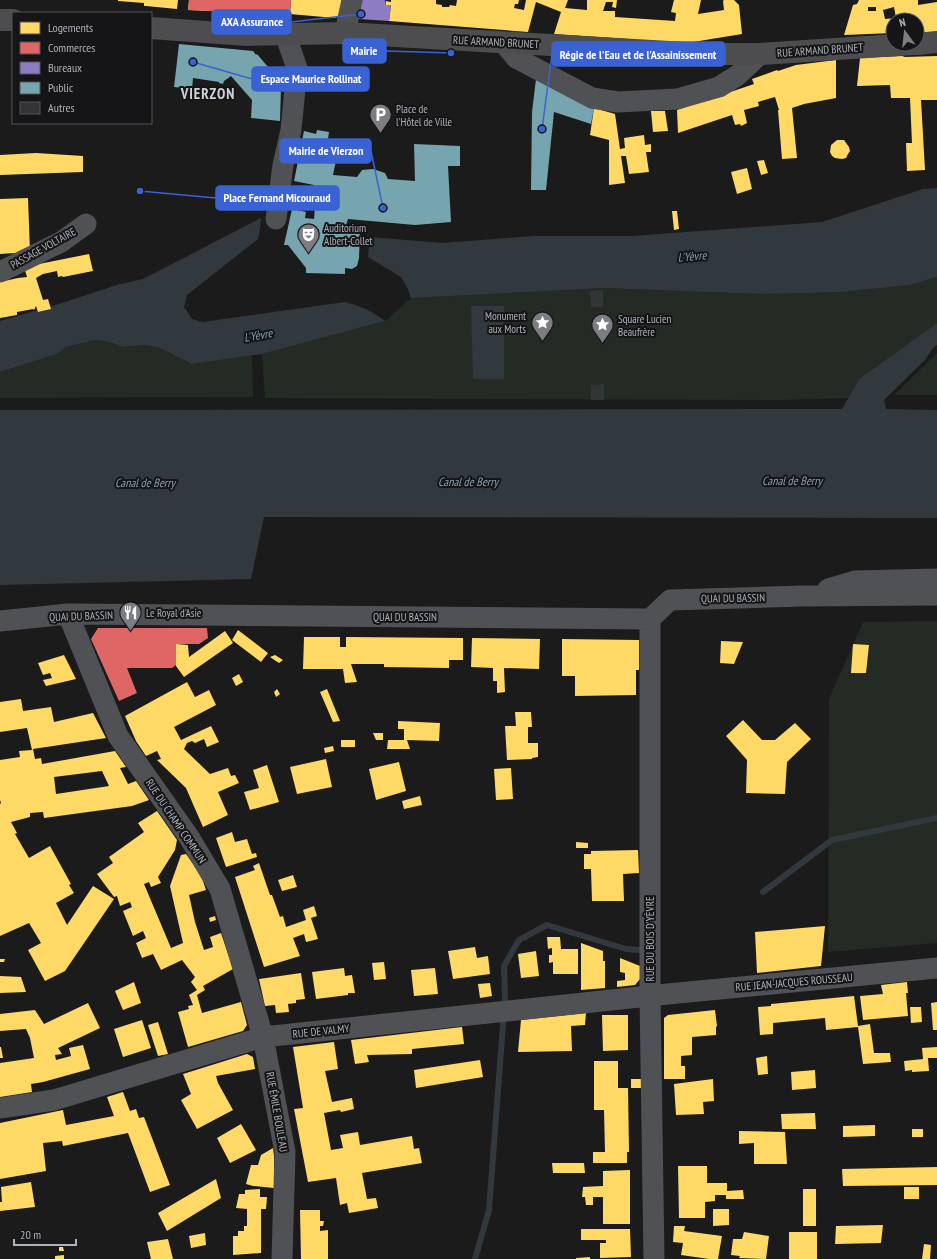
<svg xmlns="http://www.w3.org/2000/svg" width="937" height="1259" viewBox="0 0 937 1259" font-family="'PT Sans Narrow',sans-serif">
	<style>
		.green { fill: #242a24 }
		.water { fill: #31383e }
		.homes { fill: #ffd966; fill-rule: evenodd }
		.shops { fill: #e06666 }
		.offices { fill: #8e7cc3 }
		.public { fill: #76a5af }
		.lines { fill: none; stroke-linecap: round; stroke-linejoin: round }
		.stream { stroke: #31383e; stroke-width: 6 }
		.building { fill: #343435 }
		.street { stroke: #505154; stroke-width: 21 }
		.primary { stroke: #4d4d50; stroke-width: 22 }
		.labels { text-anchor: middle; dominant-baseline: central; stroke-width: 4; stroke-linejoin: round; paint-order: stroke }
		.street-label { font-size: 11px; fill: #aeb2ba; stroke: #151517 }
		.poi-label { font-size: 11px; fill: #aeb2ba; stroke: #151517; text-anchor: start }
		.water-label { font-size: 12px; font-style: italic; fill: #8a9fb0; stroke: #151517 }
		.district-label { font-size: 15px; font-weight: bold; letter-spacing: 1px; fill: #cfd1d6; stroke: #151517 }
		.leader { fill: none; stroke: #3a62d2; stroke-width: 1.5 }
		.callout-dot { fill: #3a62d2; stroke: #151517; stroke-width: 1.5 }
		.callout { fill: #3a62d2; stroke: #3a62d2; stroke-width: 1.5 }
		.callout-label { font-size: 12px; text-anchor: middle; font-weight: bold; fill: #fff }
	</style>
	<rect width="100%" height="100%" fill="#1b1b1b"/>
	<path class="green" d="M937 277V323L859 379 848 398 782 400 265 398 262 354 385 321 411 298 605 288 761 294 910 285Z
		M95 340 109 342 123 347 146 345 160 348 192 364 252 355 253 397 0 398V372L57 354 66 347Z
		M937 353V395H894Z
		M937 621V943L828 952 829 699 863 622Z"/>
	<path class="water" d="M937 188V277L910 285 839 292 761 294 605 288 411 298 408 289 401 277 368 257 370 237 443 243 533 236H632L822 222 923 189Z
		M261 218 260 229 258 239 187 295 184 307 192 319 203 322 345 302C361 306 372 311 385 321L262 354 192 364 160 348 146 345 123 347 109 342 95 340 66 347 57 354 0 372V321L38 310 39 312 50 309V307L120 284 143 279Z
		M471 306H504V379H473Z
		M937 323V345L933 348 925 360 884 400 886 409 937 410V518L264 517 251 579 0 585V410L842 409 859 379Z"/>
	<path class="homes" d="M118 0H178L177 9 146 6H144V3L118 1Z
		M189 0H234L233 12 188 10Z
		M291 0H343L340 14 335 18 290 14Z
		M391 0H436V4L442 5V7H449L450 5 456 6 457 0H519L518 4H515L514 8 524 10 526 0H568L565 8 587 10V0H617L616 8 612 7 613 2H606L603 11H615V17L675 21 676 13 671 12 674 0H701L698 14 724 10 723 1 724 0H734L739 5 742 34 687 43 554 34 561 12 536 2 528 32 389 21 391 5H386V1L391 2Z
		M859 0H918V5L937 2V32L922 33V31L917 32V20H893V33L844 35 853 5 857 4ZM868 7H876V11H868ZM894 7 896 18 885 19 883 10Z
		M902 56 905 57 937 56V100H921L925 170 907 171 906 143H912L910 98H891L890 85 857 86 860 58Z
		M836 60V98L804 104 792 108 797 158 782 159 778 110H779L775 97 758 102 759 106 744 110 747 123 741 126 740 124 735 125 732 115 678 133 677 110 754 84 752 79 777 70 778 71 796 65Z
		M594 108 615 114 620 149 625 148 624 138 644 135 645 145 651 144V152H646L649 172 629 174 626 156H621L625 183 609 185V140L590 135Z
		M651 111H665L668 131 653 132Z
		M837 140H844L849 147 850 151 848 154 846 158 842 159 835 158 832 156 830 152 831 145Z
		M36 153 83 156V172L0 175V155Z
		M764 160 768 173 761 175 757 161Z
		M747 168 752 189 737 194 731 172Z
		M28 198 30 252 0 254V199Z
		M672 211H677L679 229 674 230Z
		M89 254 93 271 63 277 62 276 58 277 57 271 43 274 36 278 43 300 48 299 51 309 38 312 36 306 34 310 33 309 17 312V315L0 318V282L18 278 27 277 24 267Z
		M238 630 268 653 261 662 232 640Z
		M225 631 233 643 184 677 176 666V644L188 645 189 657Z
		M304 637H340V647H346V637L463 638V660H449V668L384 667V664H351L357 682 345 683 343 669H303Z
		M472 638 540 639 539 669 504 668 505 692 497 693V681H493V668L471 667Z
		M562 639 639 640V670H636V695L575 696V676H562Z
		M721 641 743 642 734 664 720 663Z
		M853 644 869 645 866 673H851Z
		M64 655 76 679 46 686 43 680 52 678 50 673 43 675 38 663Z
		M275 655 283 660 279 663 270 657Z
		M239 674 243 682 236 686 232 678Z
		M187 682 195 697 209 690 216 705 174 727 181 740 211 726 219 742 207 747 204 739 195 743 192 741 187 743 184 749 210 774 228 768 231 776 235 775 239 783 218 792 228 815 203 827 186 788 157 760 161 759 157 751 146 756 136 741 125 716Z
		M277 689 280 694 276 697 274 692Z
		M327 689 340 721 333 722 320 692Z
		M21 699 23 711 51 707 54 722 93 713 106 738 33 749 35 759 41 758 42 764 115 751 126 767 120 768 128 784 136 781 149 800 132 806 44 818 43 812 30 813V817L11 822 17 833 15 834 29 858 50 846 71 884 69 885 74 893 56 903 67 925 93 886 114 899 65 971 45 981 28 950 41 943 29 923 0 936V804L1 803 0 800V760L20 757 19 751 32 750 27 728 0 732V702ZM102 771 109 786 56 794 54 777Z
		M515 712H531L532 727H528V743H538V757L532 758V759L507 760 505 726H516Z
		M743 720 762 740H775L795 723 811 739 787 762 785 794 746 793 747 760 726 736Z
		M398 721 440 723 439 741 407 740 410 749H387L388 740H404V729H398Z
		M373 733H383V740H376Z
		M341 740H355V747H341Z
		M333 746 334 751 325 753 324 748Z
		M326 759 332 787 297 794 290 767Z
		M399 762 406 791 376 800 369 769Z
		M267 765 279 802 250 810 244 792 259 788 253 770Z
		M511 768 513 799 496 800 494 769Z
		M420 796 422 805 404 809 402 801Z
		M157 811 177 840 175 850 158 877 161 883 151 887 149 882 144 884 171 948 183 943 170 886 181 855 186 854 201 875 206 890 189 895 195 922 204 950 213 947 210 937 221 933 233 969 203 986 205 990 197 995 202 1013 241 1002 247 1025 243 1031 188 1047 178 1012 189 1009 188 1006 193 1005 189 995 197 990 191 982 195 977 182 960 161 970 153 954 142 958 136 943 146 938 143 931 133 936 123 911 132 907 130 902 120 906 117 896 114 897 97 874 113 863 109 857 144 832 138 823Z
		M232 832 235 842 247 839 252 854 256 853 257 857 226 867 216 838Z
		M576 842 588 843V848H576Z
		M638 850 639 873 623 874 624 901H592L591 869H584V854H591V851Z
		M259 863 270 895H272L280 917 283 916 286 927 306 920 303 910 314 906 317 916 311 918 318 939 306 942 304 934 293 938 300 956 264 967 235 877 255 870 253 866Z
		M293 875 297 887 282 891 278 880Z
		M215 916 216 920 210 922 209 918Z
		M825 926 821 966 757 973 755 932Z
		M547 937H560L561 949H578V974H553V962L549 963V955H552V948L548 949Z
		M581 943 603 951V961H605V988L581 990Z
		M475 947 477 958 488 956 490 974 453 979 448 951Z
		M536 951 539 976 521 978 518 954Z
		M620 958 640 966V979L635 985 617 987V981L625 980V973L620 972Z
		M0 959H5L4 962H0Z
		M384 962 386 979 374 980 372 963Z
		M344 968 345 976 352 975 355 993H348V995L316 999 312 972Z
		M435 968 438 994 414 996 411 970Z
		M301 973 305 999 296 1000V1003L288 1004 289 1012 276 1013 275 1005 265 1006 259 979Z
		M0 976 21 977 26 992 0 993Z
		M134 982 141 1003 123 1010 115 991Z
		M907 982 908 993H906L908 1016 863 1020 860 996 883 994 881 985Z
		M490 983 492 996 480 998 478 984Z
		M854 996 858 1026 870 1024 874 1053H890L891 1062 863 1064 858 1027 826 1030 825 1018 773 1023V1034L760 1035 758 1007 771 1006V1004Z
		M937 1002V1030H933L931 1003Z
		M88 1003 100 1028 58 1048 62 1054 55 1055 56 1060 71 1056 69 1048 83 1045 90 1069 43 1082 31 1084 32 1092 0 1097V1063L34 1058 30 1038 26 1029 0 1031V1014L35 1010 44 1024Z
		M910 1007H921L922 1022 911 1023Z
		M715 1010 717 1026 716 1027V1035L692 1037V1055L681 1056V1066H685V1079H664V1018L668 1015Z
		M586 1013 585 1025 571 1026 572 1051 518 1052 521 1020Z
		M602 1015H628V1050L603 1051Z
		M142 1020 151 1048 123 1057 114 1029Z
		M158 1022 168 1054 158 1056 148 1025Z
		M462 1027 464 1044 412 1049V1054L367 1055 369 1062 355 1064 351 1040Z
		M334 1042 338 1069 325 1071 332 1102 352 1098 354 1109 341 1112 340 1110 324 1113 331 1150 343 1148 340 1135 358 1132 360 1145 412 1136 414 1149 419 1148 422 1163 362 1173 367 1199 376 1198 378 1208 349 1213 347 1203 340 1205 336 1178 308 1182 294 1109 303 1108 293 1047Z
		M0 1047H1L3 1058H0Z
		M937 1047V1058H928L929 1071 912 1072V1070L905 1071 904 1061 923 1059 922 1048Z
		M247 1054 253 1057 255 1069 216 1076 218 1083 233 1110 197 1129 181 1100 191 1094 183 1074Z
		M767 1056 768 1074 758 1075 756 1058Z
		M480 1060 483 1077 416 1088 414 1070Z
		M594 1061H618V1088H628L629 1152H627V1163H593V1152H605L604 1110H594Z
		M815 1070 816 1088 792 1090 791 1072Z
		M631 1079H643V1088H631Z
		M713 1079 714 1101 703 1102 704 1114 676 1115 674 1084Z
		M123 1092 130 1111 136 1109 139 1118 144 1117 170 1185 150 1192 128 1133 63 1146 62 1141 43 1143 46 1171 0 1179V1123L63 1110 66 1125 114 1116 107 1097Z
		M815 1113 816 1129H782L781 1114Z
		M241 1124 256 1150 230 1163 217 1138Z
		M875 1125V1136L843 1137V1126Z
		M912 1129H923V1137H912Z
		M739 1131 785 1132 787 1164H754V1143L739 1144Z
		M273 1148 274 1156V1188L253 1186 246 1184 251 1165H258L261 1155Z
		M552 1163H584L585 1173H553Z
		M678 1166H707V1183H727V1191L743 1190 744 1199H726V1195H715V1201L705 1202V1218H679Z
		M937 1167V1185L843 1186 842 1169Z
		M630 1170V1224H603V1197H593V1205H586L585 1197H582L583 1187 603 1186V1171Z
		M216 1179 221 1198 167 1231 158 1213Z
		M31 1182 35 1207 0 1211V1202H2L1 1187Z
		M904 1187H919V1199H904Z
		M260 1189V1197H267L266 1209H261V1253L233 1255V1236H238V1231H244V1226H247V1209L236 1208 239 1194H245V1190Z
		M803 1189H816V1226H803Z
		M713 1209H729V1225L713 1226Z
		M300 1210H320V1221H324L323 1226H320V1231L328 1230V1259H301Z
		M883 1225 881 1243 835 1244 836 1226Z
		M674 1226H685L684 1231 722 1236 718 1259H709L681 1255 683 1243 673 1242Z
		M581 1229H630L631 1257 600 1258V1243H606V1240H581Z
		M744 1232 769 1236 766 1259 739 1258 740 1256 731 1255 733 1239H742Z
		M789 1232H817V1259H789Z
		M205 1233 206 1245 191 1248 189 1236Z
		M168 1239 173 1259H151L147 1242Z
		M924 1244 931 1245 930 1259H922Z
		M59 1247H63L64 1251H59Z
		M64 1255V1259H55V1256Z
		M590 1257V1259H576V1258Z"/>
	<path class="shops" d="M189 0H291L290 14 234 10 233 12 188 10Z
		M98 628H207L208 638 199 644H176V665L172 668H127L137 693 119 701 91 639Z"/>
	<path class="offices" d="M358 0H385L386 5H391L389 21 359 19 355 15Z"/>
	<path class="public" d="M179 44 253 51 256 55 257 54 279 80 278 82 281 86 280 121 251 118 252 100 231 76 224 81 223 84 219 83V82L193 78 192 89 174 87Z
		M536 79 594 108 591 124 554 112 546 190H531L532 112Z
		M317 130 329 132 328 139 340 141 333 175 357 177 362 170 373 169 385 173 388 179 415 181 414 144 460 146V166H448L451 222 415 225 348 219 346 225 360 232 359 258 357 266 352 269 345 268V274L306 273V268L288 245H284L292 209 306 212 305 218 314 219 315 206 293 203 295 192 312 195 314 185 294 181 304 131 316 134Z"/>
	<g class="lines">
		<path class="stream" d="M763 892 832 840 937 818
			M475 1259 489 1210 505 998 504 966 519 940 547 925 626 949 640 950"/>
	</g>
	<path class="building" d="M603 290V307H591L590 291Z
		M604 384V400H591V385Z"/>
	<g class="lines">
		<path class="street" d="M345 33 352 0
			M503 42 516 58 592 98 618 102 677 99 719 87 738 75 760 54
			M276 219 283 165 291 130 297 68 285 34
			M0 272 61 242 86 224
			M828 589 855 581 937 579
			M68 614 118 736 189 837 220 889 263 1037 285 1152 282 1259
			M650 619V996L654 1259
			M0 621 68 614 650 619 670 600 802 596 937 595
			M0 1108 54 1100 263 1037 668 994 937 968"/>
		<path class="primary" d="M0 20H13
			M151 28 247 35 345 33 703 54H760L913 44
			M917 44 937 42"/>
	</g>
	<defs>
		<symbol id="parking-pin" viewBox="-11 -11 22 30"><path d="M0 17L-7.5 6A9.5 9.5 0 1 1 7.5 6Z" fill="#7b7d82" stroke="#151517"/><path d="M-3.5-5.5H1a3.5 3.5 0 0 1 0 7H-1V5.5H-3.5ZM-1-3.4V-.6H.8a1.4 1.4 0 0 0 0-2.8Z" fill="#fff"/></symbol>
		<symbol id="theatre-pin" viewBox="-11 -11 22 30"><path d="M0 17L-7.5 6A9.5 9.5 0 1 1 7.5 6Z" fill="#7b7d82" stroke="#151517"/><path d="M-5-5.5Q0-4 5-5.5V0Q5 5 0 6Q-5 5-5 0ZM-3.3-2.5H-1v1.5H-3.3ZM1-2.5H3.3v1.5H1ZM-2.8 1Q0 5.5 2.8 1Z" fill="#fff"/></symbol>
		<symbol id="sight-pin" viewBox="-11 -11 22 30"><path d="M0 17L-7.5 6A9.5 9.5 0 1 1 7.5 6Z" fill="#7b7d82" stroke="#151517"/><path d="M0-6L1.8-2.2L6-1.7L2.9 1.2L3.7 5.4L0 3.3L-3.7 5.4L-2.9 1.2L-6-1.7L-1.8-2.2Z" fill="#fff"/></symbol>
		<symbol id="restaurant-pin" viewBox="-11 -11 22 30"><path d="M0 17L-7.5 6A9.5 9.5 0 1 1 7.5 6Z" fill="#7b7d82" stroke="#151517"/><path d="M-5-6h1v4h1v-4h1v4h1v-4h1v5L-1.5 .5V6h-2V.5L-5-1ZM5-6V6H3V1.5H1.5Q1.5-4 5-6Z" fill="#fff"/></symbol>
	</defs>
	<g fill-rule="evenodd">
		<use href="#parking-pin" x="368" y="102" width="25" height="34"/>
		<use href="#theatre-pin" x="296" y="222" width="25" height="34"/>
		<use href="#sight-pin" x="530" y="310" width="25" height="34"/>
		<use href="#sight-pin" x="590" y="312" width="25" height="34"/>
		<use href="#restaurant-pin" x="118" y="600" width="25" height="34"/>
	</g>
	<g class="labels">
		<g class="street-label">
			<text transform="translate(496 42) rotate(3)">RUE ARMAND BRUNET</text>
			<text transform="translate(820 50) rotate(-4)">RUE ARMAND BRUNET</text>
			<text transform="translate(43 248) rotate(-29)">PASSAGE VOLTAIRE</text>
			<text transform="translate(733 598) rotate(-1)">QUAI DU BASSIN</text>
			<text transform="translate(81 616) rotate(-2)">QUAI DU BASSIN</text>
			<text x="405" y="617">QUAI DU BASSIN</text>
			<text transform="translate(176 821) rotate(56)">RUE DU CHAMP COMMUN</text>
			<text transform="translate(650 939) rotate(-90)">RUE DU BOIS D'YÈVRE</text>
			<text transform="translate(794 982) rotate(-5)">RUE JEAN-JACQUES ROUSSEAU</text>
			<text transform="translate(321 1031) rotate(-6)">RUE DE VALMY</text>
			<text transform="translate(277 1112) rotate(80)">RUE ÉMILE BOULEAU</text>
		</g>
		<g class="poi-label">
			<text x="396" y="109">Place de<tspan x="396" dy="13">l'Hôtel de Ville</tspan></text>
			<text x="324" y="228">Auditorium<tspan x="324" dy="13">Albert-Collet</tspan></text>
			<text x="526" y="316" text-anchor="end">Monument<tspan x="526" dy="13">aux Morts</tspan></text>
			<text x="618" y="319">Square Lucien<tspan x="618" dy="13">Beaufrère</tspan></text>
			<text x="146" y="613">Le Royal d'Asie</text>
		</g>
		<g class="water-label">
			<text transform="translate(692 256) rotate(-5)">L'Yèvre</text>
			<text transform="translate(258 335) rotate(-10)">L'Yèvre</text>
			<text x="792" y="480">Canal de Berry</text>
			<text x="468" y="481">Canal de Berry</text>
			<text x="145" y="482">Canal de Berry</text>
		</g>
		<g class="district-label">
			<text x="208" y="93">VIERZON</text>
		</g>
	</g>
	<path class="leader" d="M361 14L291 22M451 53L386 51M542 129L552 54M193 62L252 79M383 208L371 151M140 191L216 198"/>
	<g class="callout-dot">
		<circle cx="361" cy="14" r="4"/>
		<circle cx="451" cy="53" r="4"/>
		<circle cx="542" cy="129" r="4"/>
		<circle cx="193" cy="62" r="4"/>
		<circle cx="383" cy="208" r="4"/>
		<circle cx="140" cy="191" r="4"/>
	</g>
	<g class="callout">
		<rect x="212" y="10" width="79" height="24" rx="4"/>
		<rect x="343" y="39" width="43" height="24" rx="4"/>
		<rect x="552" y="42" width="173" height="24" rx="4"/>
		<rect x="252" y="67" width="117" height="24" rx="4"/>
		<rect x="280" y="139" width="91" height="24" rx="4"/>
		<rect x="216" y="186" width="123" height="24" rx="4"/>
	</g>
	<g class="callout-label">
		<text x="252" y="26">AXA Assurance</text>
		<text x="364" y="55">Mairie</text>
		<text x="638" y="59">Régie de l'Eau et de l'Assainissement</text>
		<text x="311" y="83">Espace Maurice Rollinat</text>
		<text x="326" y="155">Mairie de Vierzon</text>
		<text x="277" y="202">Place Fernand Micouraud</text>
	</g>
	<rect x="12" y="12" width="140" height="112" fill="#151517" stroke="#525458"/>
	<rect x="20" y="22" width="20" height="12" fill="#ffd966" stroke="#525458"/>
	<text x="48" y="32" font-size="12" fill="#aeb2ba">Logements</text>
	<rect x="20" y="42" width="20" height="12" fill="#e06666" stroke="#525458"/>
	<text x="48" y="52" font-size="12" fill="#aeb2ba">Commerces</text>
	<rect x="20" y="62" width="20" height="12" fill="#8e7cc3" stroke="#525458"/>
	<text x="48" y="72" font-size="12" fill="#aeb2ba">Bureaux</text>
	<rect x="20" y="82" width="20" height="12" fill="#76a5af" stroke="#525458"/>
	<text x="48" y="92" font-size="12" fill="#aeb2ba">Public</text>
	<rect x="20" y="102" width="20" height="12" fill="#343435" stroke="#525458"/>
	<text x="48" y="112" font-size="12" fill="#aeb2ba">Autres</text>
	<g transform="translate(905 32) rotate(345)"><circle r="19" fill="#151517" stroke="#525458"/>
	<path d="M0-3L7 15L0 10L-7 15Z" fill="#7b7d82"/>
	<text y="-6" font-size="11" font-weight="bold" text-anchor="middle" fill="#aeb2ba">N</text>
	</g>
	<path d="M14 1239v6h62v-6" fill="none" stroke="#aeb2ba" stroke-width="2"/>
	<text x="20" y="1239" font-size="12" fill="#aeb2ba" stroke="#151517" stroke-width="3" paint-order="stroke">20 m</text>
</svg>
